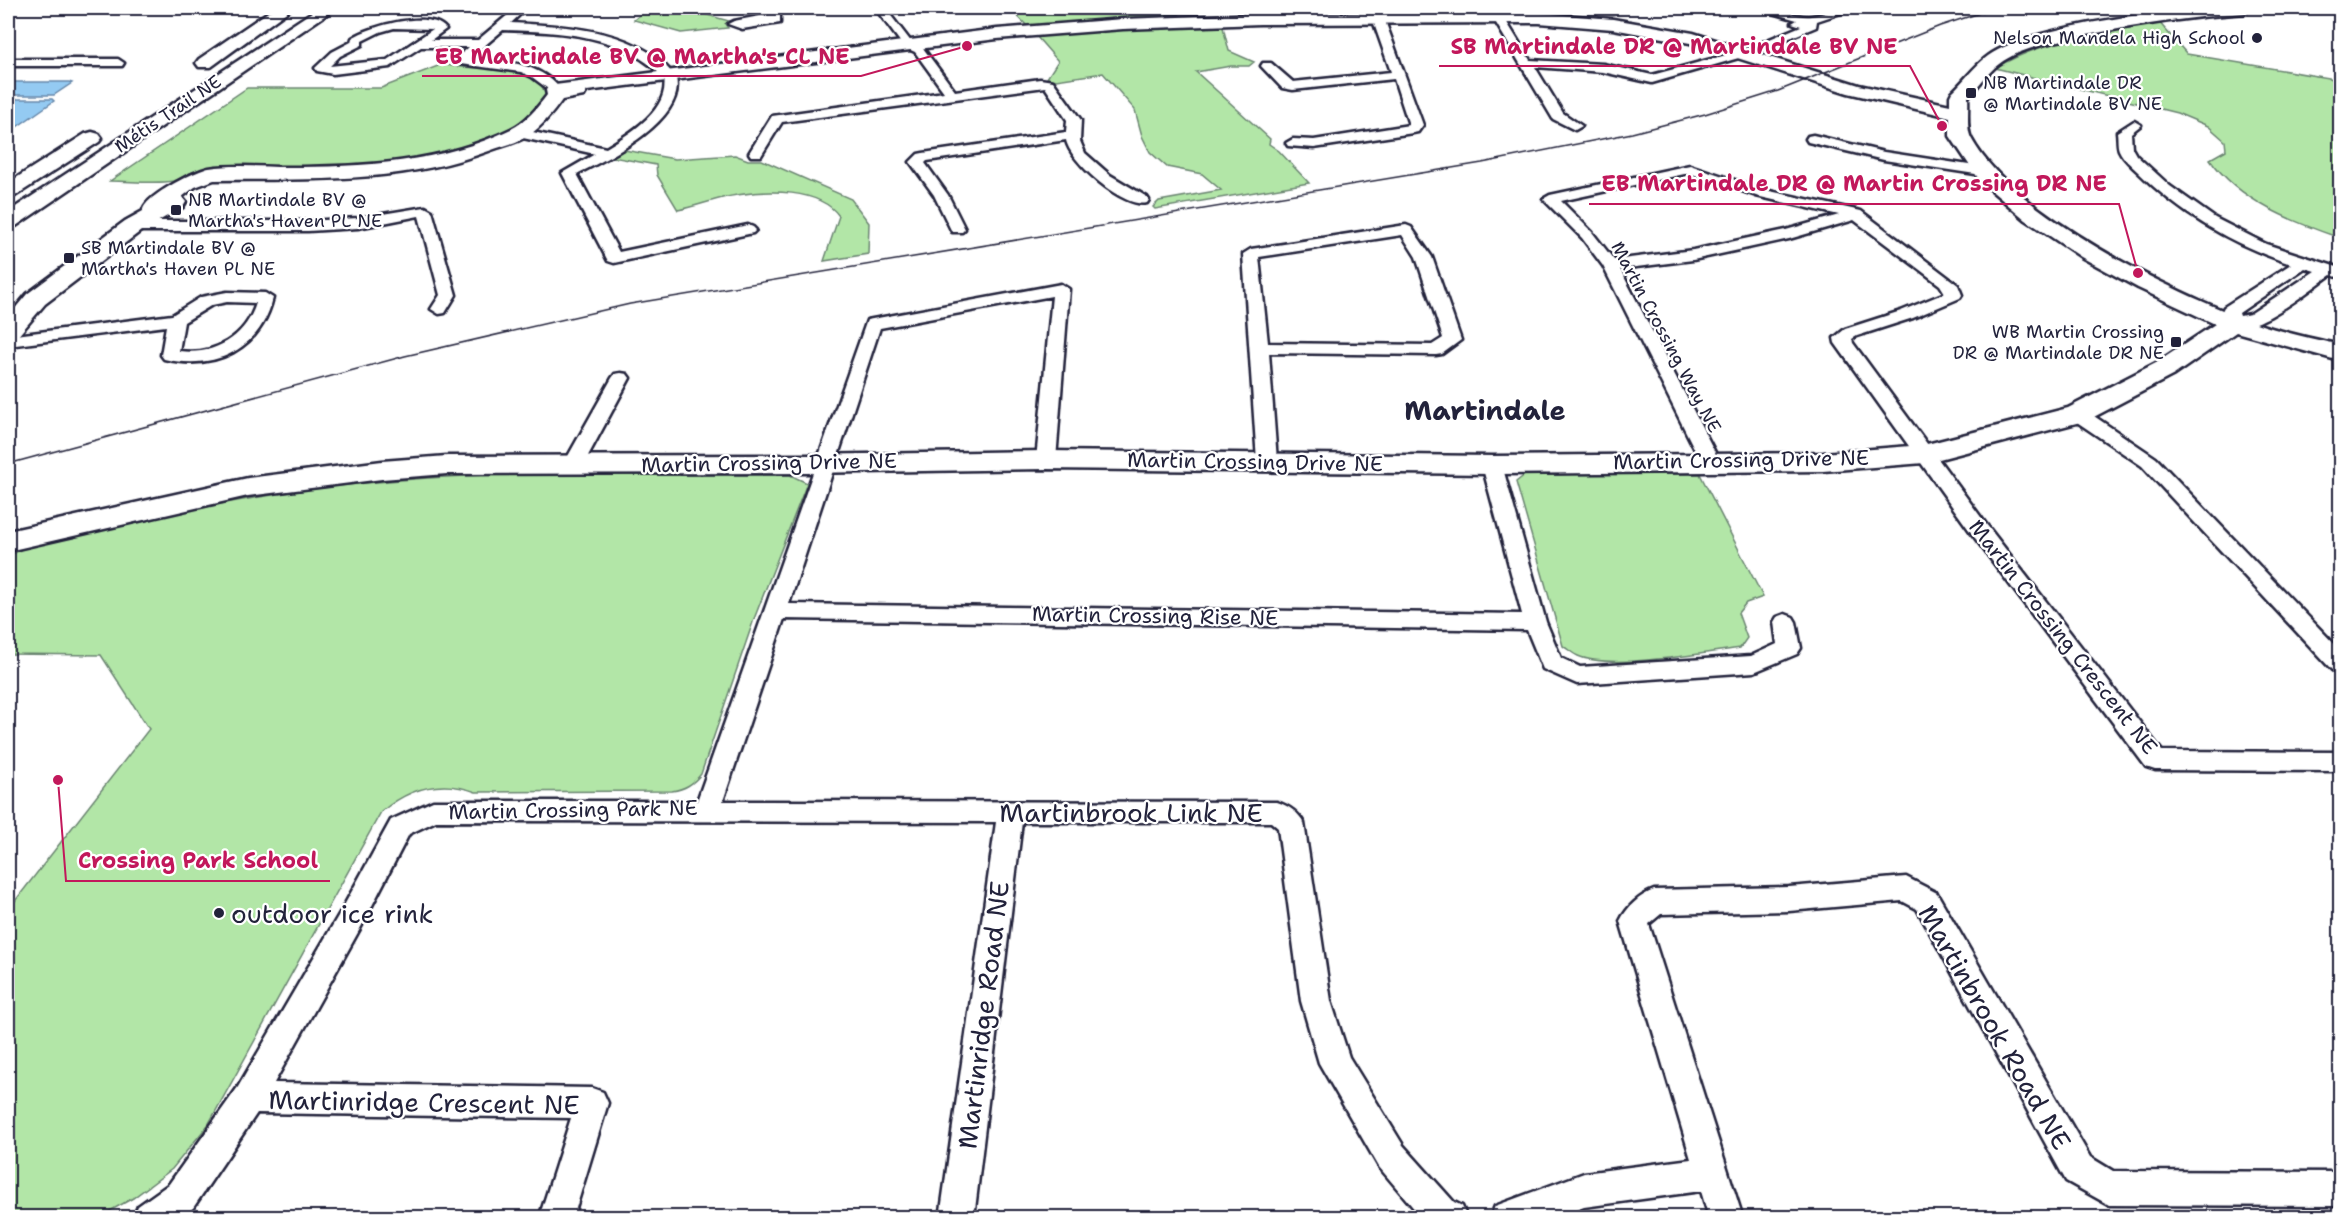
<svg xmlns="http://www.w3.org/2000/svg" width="2348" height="1225" viewBox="0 0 2348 1225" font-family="'Shantell Sans',sans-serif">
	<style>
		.green { fill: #b2e6a7; stroke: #6a8471; stroke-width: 1.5 }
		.water { fill: #94caf2; stroke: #6687a9; stroke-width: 1.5 }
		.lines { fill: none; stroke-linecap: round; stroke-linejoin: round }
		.street-casing { stroke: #22223b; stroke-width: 5 }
		.secondary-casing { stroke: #22223b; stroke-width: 5 }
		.primary-casing { stroke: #22223b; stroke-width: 5 }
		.street { fill: #fff; fill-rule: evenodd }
		.secondary { fill: #fff; fill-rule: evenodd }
		.primary { fill: #fff; fill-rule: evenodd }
		.tram { stroke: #22223b; stroke-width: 1.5 }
		.poi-dot { fill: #22223b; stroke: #fff; stroke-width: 2 }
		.labels { text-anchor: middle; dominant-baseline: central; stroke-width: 4.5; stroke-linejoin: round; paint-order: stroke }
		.far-poi-label { font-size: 18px; fill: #22223b; stroke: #fff; text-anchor: start }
		.far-street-label { font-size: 18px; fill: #22223b; stroke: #fff }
		.street-label { font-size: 21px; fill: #22223b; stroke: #fff }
		.near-street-label { font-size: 26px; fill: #22223b; stroke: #fff }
		.near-poi-label { font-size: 26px; fill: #22223b; stroke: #fff; text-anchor: start }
		.district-label { font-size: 27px; font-weight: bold; fill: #22223b; stroke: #fff }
		.leader { fill: none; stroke: #c2185b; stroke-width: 2 }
		.callout-dot { fill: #c2185b; stroke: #fff; stroke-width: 2 }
		.callout-label { font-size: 22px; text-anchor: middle; font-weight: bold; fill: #c2185b; stroke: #fff; stroke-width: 4.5; stroke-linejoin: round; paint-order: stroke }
	</style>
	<rect width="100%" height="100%" fill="#fff"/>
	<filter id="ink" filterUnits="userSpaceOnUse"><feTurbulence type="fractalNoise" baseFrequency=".0167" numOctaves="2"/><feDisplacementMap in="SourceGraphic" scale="12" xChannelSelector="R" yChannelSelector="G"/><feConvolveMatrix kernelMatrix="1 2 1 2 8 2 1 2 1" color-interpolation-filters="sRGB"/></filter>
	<g filter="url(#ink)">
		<path class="green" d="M648 8H682L729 21 725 24 728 28 681 33 634 20Z
			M1010 8H1132L1133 14H1180L1172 17 1029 28Z
			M2157 20 2187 54 2340 80V238C2293 222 2239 201 2210 159L2226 150 2225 141 2208 126 2177 113 1995 68C2045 39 2102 32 2157 20Z
			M1222 23 1229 51 1254 62 1249 66H1231L1196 72 1270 139 1269 144 1279 151 1309 183 1155 209 1153 207 1159 201 1221 190 1202 174 1167 167 1150 152 1142 136 1135 110 1103 73 1056 80 1047 78 1058 61 1037 37 1129 27Z
			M443 64C466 72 534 61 544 91 549 104 534 114 526 120 511 131 495 137 477 143 394 174 312 165 225 166 214 167 201 169 190 173 184 175 179 180 174 181 154 184 131 181 110 181L247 88H381Z
			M624 150 675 159 735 155 748 160H762L851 199 869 223 868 254 824 261 839 216C819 188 767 190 737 195 717 198 698 206 678 210L657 175 656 165 612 157Z
			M1526 474H1700L1763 597 1746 603 1738 613 1747 638 1740 648C1704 653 1610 670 1578 656 1573 654 1568 649 1563 646L1516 482Z
			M487 475H790L807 483 754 619 701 774C693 784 685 789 672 791L476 792C441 779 409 788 381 812L208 1125 172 1169 133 1198 99 1217H8V910L149 729 101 655 8 654V565L11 555 27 546C105 528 182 510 260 497 335 484 411 478 487 475Z"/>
		<path class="water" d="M8 82H69L72 83 54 95H8Z
			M8 99H52L54 101 8 133Z"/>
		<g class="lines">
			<defs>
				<path id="street" d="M516 8H527L511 23C565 26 641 28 676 78 686 121 607 159 577 174L619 252 748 225 753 227 756 230 753 233 614 263 608 261 562 173 595 154 514 136 512 133 519 129 606 148C629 134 670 110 664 78 622 33 560 32 503 30L470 58C503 61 540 62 561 90L555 94 532 77 521 72 460 64 458 57 469 47H421L390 67 333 74 317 71 315 68 332 52 351 42 352 38C371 26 430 9 446 29L431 40H478ZM394 28 433 29 387 60 330 66 340 56 362 45V41L380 32Z
					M770 8H780V23L742 29 728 24 734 21 770 14Z
					M875 8H885L912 43 923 48 955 91 1040 79 1053 81 1081 120 1080 141 1085 153 1110 175 1147 197 1149 200 1147 203C1124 209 1070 162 1066 140L927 161 925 163 948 195 965 229 962 232H952L934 195 910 162 918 154 923 153 1066 132 1067 120 1045 87 782 122 761 156H751L749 153 772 116 944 92 915 52 904 47Z
					M1756 8C1775 6 1794 18 1811 16 1827 14 1840 6 1856 8L1817 21 1816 27 1749 55 1652 83 1603 72 1535 67 1563 113 1582 126 1575 130 1553 119 1493 18 1495 16H1503L1530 60 1603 64 1652 75 1741 51 1801 26 1792 23 1797 20Z
					M1378 15 1384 18 1423 125 1418 132 1413 133 1314 148 1288 146 1286 143 1293 139 1314 140 1409 125 1394 79 1293 90 1282 88 1261 66 1263 63H1271L1293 82 1391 72 1372 18Z
					M118 59 124 63 122 66H8V59Z
					M2134 121 2141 125 2131 133 2132 148 2136 155 2170 186 2215 218 2266 244 2340 268V278L2331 275C2306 292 2258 334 2227 327L2222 311 2224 307 2291 264C2233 245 2180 214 2137 171 2131 165 2123 159 2119 150 2117 145 2118 138 2117 132ZM2305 268 2315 271 2250 314 2240 316 2239 313Z
					M1813 135 1884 152 1982 167 1989 171 1982 175 1884 160 1808 142 1806 139 1808 136Z
					M1690 165 1765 190 1861 211 1958 285 1962 295 1960 298 1913 318 1857 336 1852 339 1853 343 1986 524 2162 751 2340 752V771L2155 770 2146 767 1972 534 1835 343 1834 338 1845 329 1901 311 1945 293 1940 285 1854 220 1789 239 1693 260 1620 269 1720 462 1717 466H1703L1603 266 1582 238 1543 199 1550 195ZM1689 173 1756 196 1839 215 1786 230 1693 250 1614 260 1592 232 1561 201Z
					M425 207 432 211 456 295 445 313 439 314 431 309 440 295 419 216 358 228 308 231H133L125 226 133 221H308L358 218Z
					M1406 225 1411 227 1432 257 1461 340 1442 354 1436 355 1269 353 1277 461 1274 465H1260L1257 461 1243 254 1251 249ZM1402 235 1416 257 1443 338 1432 345 1268 343 1259 257Z
					M1061 284 1069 289 1056 460 1053 464H1039L1036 460 1052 296 880 328 789 604 1522 614 1482 465 1485 461H1499L1502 465 1546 622 1561 658 1580 667 1751 656 1777 644 1774 622 1777 617 1785 614 1793 617 1796 622 1801 648 1797 654 1754 672 1577 684 1543 669 1527 630 784 619 723 801 1277 802C1289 806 1298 812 1304 823L1331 1001 1349 1057 1403 1145 1454 1202 1462 1206 1467 1218H1422L1379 1167 1319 1063 1301 1001 1278 828 1271 822H1022L974 1218H940L996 822 436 821 409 834 361 927 274 1083 592 1088 603 1092 608 1103 573 1218H539L571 1118 257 1113 193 1208 180 1218H133L138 1206 169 1184 238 1087 341 911 391 820 433 801H697L867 320Z
					M227 292 265 293 273 298C260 350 215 371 164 359L161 355 166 326 8 346V336L172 315 201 297ZM227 302 256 303C246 337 214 356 179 351L184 322 212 305Z
					M621 373 627 374 630 378 583 465 580 469H566L563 465 612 378 615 374Z
					M2078 408 2085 410 2156 458 2340 650V672L2332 670 2142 466 2071 418 2069 414 2071 410Z
					M1906 877 1937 893 2090 1157 2113 1171 2340 1172V1206L2109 1205 2066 1181 1917 909 1902 901 1789 911 1661 914 1649 924 1743 1218H1709L1701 1191 1584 1207 1555 1218H1490L1495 1206 1584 1173 1691 1159 1620 921C1627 907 1640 895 1654 890L1789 887Z"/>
				<path id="secondary" d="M2197 8H2253L2245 13C2190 17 2136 25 2082 36 2055 42 2021 47 1999 64 1988 72 1978 87 1968 97 1969 109 1966 128 1971 138 2011 213 2173 293 2253 322 2281 332 2311 338 2340 345V361L2236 332 2174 375 2088 420 1924 463 1823 471 1492 474 1046 469 807 473 447 474 382 479 248 496 8 551V531L248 478 382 461 447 456 807 455 1046 451 1492 456 1823 453 1923 445 2068 408 2156 363 2215 324 2138 288 2081 257 2026 220 1980 181 1950 136V117L1848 93 1690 43 1613 29 1539 23 1260 24 1123 29 997 39 587 91 584 96 562 100C552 114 542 126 528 136 517 143 502 146 489 151 401 184 307 179 214 180L195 187 182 197 186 202 183 207 141 231 45 304 17 337 8 340V317L27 294 125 221 143 211C143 197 195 171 209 168 234 164 262 167 287 167 362 167 442 163 511 129 526 122 537 108 547 95L546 90 549 86 555 85 997 29 1123 19 1260 14 1539 13 1613 19 1693 33 1859 85 1950 105V96L1952 92C1964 81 1975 65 1988 56 2026 28 2148 13 2197 8Z"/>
				<path id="primary" d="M274 8H292L211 67H199L196 63 199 59Z
					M318 8H336L16 226 8 227V212Z
					M92 132 99 134 102 138 99 142 15 196 8 198V183L85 134Z"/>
			</defs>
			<use href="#street" class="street-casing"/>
			<use href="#secondary" class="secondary-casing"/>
			<use href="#primary" class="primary-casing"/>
			<use href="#street" class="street"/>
			<use href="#secondary" class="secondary"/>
			<use href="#primary" class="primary"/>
			<path class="tram" d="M8 464 405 356 630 304 1482 163 1632 133 1705 114 1778 91 1940 26 1995 8"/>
		</g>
	</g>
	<g class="poi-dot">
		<circle cx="2257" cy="38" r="6"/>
		<rect x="1965" y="87" width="12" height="12" rx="3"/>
		<rect x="170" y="204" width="12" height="12" rx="3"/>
		<rect x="63" y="252" width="12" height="12" rx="3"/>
		<rect x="2170" y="336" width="12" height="12" rx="3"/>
		<circle cx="219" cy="913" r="6"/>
	</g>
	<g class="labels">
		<g class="far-poi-label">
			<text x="2245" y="38" text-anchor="end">Nelson Mandela High School</text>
			<text x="1983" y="83">NB Martindale DR<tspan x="1983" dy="21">@ Martindale BV NE</tspan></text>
			<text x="188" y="200">NB Martindale BV @<tspan x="188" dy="21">Martha's Haven PL NE</tspan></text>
			<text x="81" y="248">SB Martindale BV @<tspan x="81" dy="21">Martha's Haven PL NE</tspan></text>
			<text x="2164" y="332" text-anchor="end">WB Martin Crossing<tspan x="2164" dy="21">DR @ Martindale DR NE</tspan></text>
		</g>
		<g class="far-street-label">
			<text transform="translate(168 114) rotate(-34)">Métis Trail NE</text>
			<text transform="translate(1666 337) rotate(62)">Martin Crossing Way NE</text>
		</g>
		<g class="street-label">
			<text transform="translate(1741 460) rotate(-1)">Martin Crossing Drive NE</text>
			<text transform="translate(1255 462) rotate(1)">Martin Crossing Drive NE</text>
			<text transform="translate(769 463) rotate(-1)">Martin Crossing Drive NE</text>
			<text transform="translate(1155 616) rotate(1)">Martin Crossing Rise NE</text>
			<text transform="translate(2063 637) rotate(52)">Martin Crossing Crescent NE</text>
			<text transform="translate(573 810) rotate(-1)">Martin Crossing Park NE</text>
		</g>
		<g class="near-street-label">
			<text x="1131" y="812">Martinbrook Link NE</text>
			<text transform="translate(983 1015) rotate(-83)">Martinridge Road NE</text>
			<text transform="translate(1995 1027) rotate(60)">Martinbrook Road NE</text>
			<text transform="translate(424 1102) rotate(1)">Martinridge Crescent NE</text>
		</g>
		<g class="near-poi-label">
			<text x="231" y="913">outdoor ice rink</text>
		</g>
		<g class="district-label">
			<text x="1485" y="410">Martindale</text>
		</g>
	</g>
	<path class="leader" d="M1942 126L1910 66H1439M967 46L861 76H422M2138 273L2119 204H1589M58 780L66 881H330"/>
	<g class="callout-dot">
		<circle cx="1942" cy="126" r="6"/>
		<circle cx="967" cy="46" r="6"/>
		<circle cx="2138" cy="273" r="6"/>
		<circle cx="58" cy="780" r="6"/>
	</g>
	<g class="callout-label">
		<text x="1674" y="54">SB Martindale DR @ Martindale BV NE</text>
		<text x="642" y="64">EB Martindale BV @ Martha's CL NE</text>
		<text x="1854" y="191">EB Martindale DR @ Martin Crossing DR NE</text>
		<text x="198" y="868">Crossing Park School</text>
	</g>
	<rect width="2348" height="1225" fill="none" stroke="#fff" stroke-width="30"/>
	<rect x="15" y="15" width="2318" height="1195" fill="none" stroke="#22223b" stroke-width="2" filter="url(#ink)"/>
</svg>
